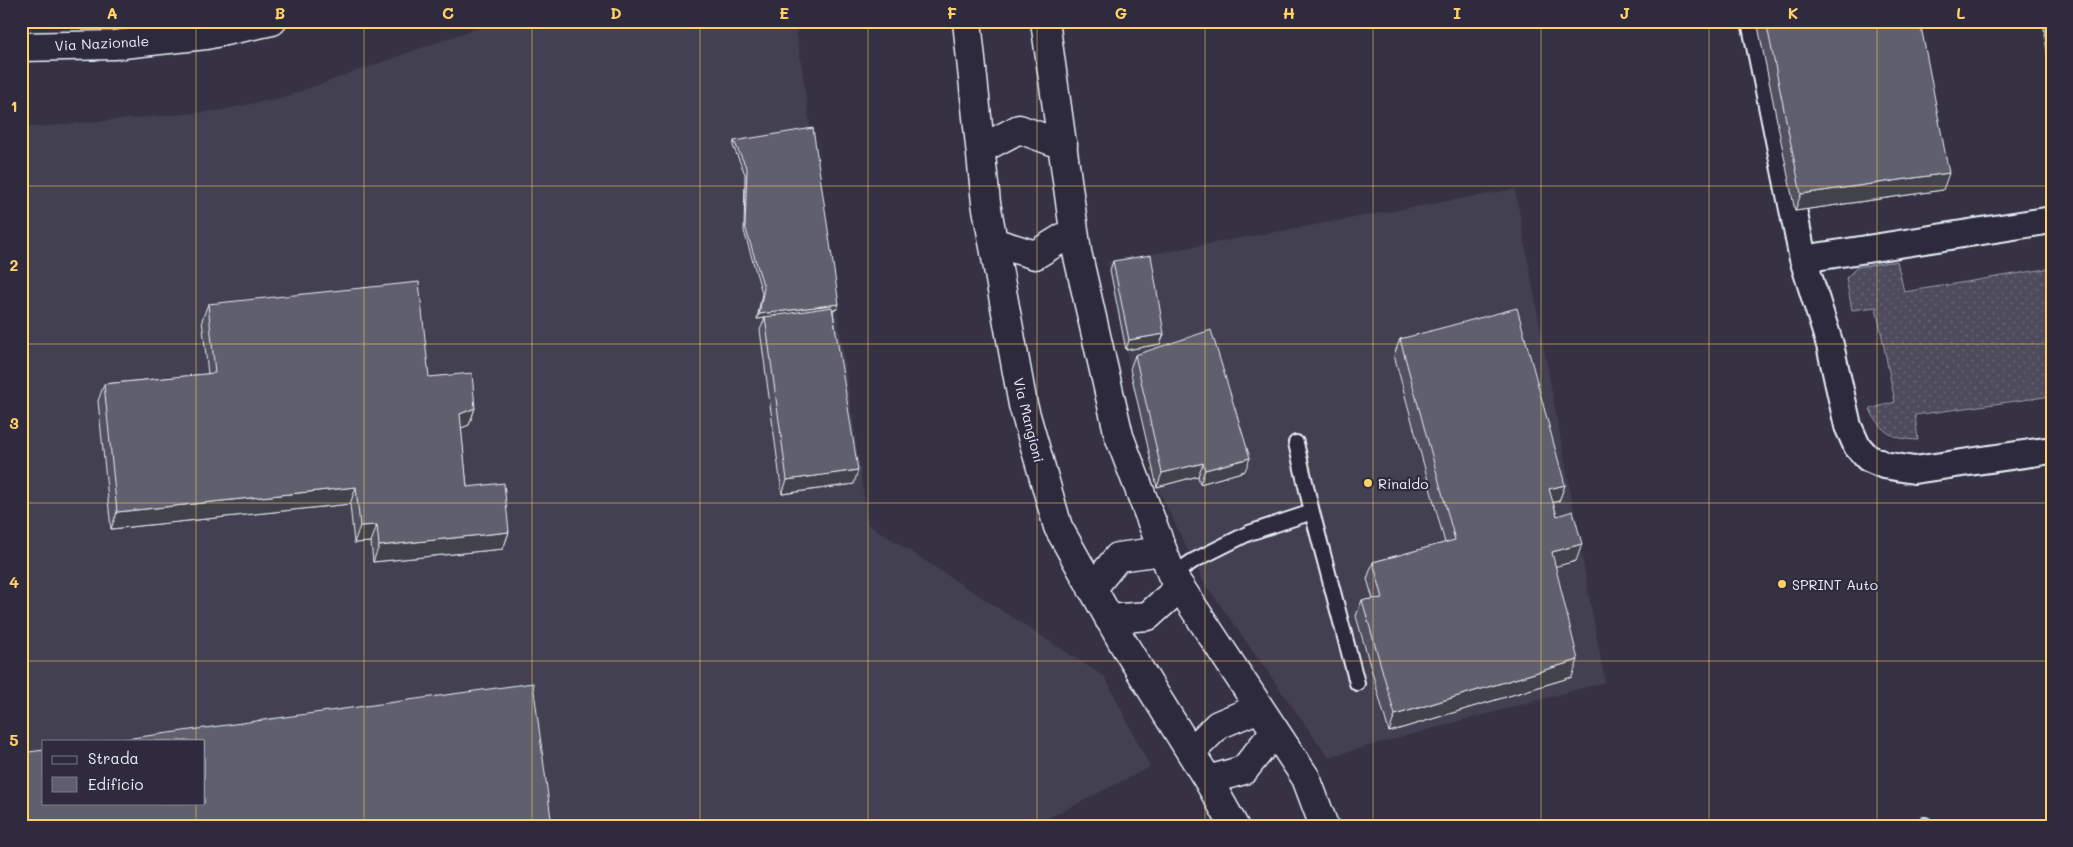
<svg xmlns="http://www.w3.org/2000/svg" width="2073" height="847" viewBox="0 0 2073 847" font-family="Mali,sans-serif">
	<style>
		.built { fill: #433f51; fill-rule: evenodd }
		.grass { fill: url(#grass-dots); stroke: #9a9eaa }
		.lines { fill: none; stroke-linecap: round; stroke-linejoin: round }
		.service-casing { stroke: #e8f1f8; stroke-width: 18 }
		.minor-casing { stroke: #e8f1f8; stroke-width: 30 }
		.tertiary-casing { stroke: #e8f1f8; stroke-width: 31 }
		.primary-casing { stroke: #e8f1f8; stroke-width: 31 }
		.service { stroke: #2f2a3d; stroke-width: 14 }
		.minor { stroke: #2f2a3d; stroke-width: 26 }
		.tertiary { stroke: #2f2a3d; stroke-width: 28 }
		.primary { stroke: #2f2a3d; stroke-width: 28 }
		.wall { fill: #53515f; stroke: #e8f1f8 }
		.shaded-wall { fill: #43424d; stroke: #e8f1f8 }
		.building { fill: #605e6e; stroke: #e8f1f8 }
		.grid { fill: none; stroke: #ffd166; stroke-width: 1; stroke-opacity: 0.55 }
		.poi-dot { fill: #ffd166; stroke: #2f2a3d; stroke-width: 2 }
		.labels { text-anchor: middle; dominant-baseline: central; stroke-width: 4.5; stroke-linejoin: round; paint-order: stroke }
		.street-label { font-size: 14px; fill: #e8f1f8; stroke: #2f2a3d }
		.poi-label { font-size: 14px; fill: #e8f1f8; stroke: #2f2a3d; text-anchor: start }
		.neatline { fill: none; stroke: #ffd166; stroke-width: 2 }
		.grid-label { font-size: 16px; text-anchor: middle; font-weight: bold; fill: #ffd166 }
	</style>
	<defs>
		<pattern id="grass-dots" width="8" height="8" patternUnits="userSpaceOnUse" patternTransform="scale(1.25)"><rect width="8" height="8" fill="#4d4b5c"/><path d="M2 2h.1M6 6h.1" fill="none" stroke="#676574" stroke-width="1.8" stroke-linecap="round"/></pattern>
	</defs>
	<rect width="100%" height="100%" fill="#363244"/>
	<filter id="ink" filterUnits="userSpaceOnUse"><feTurbulence type="fractalNoise" baseFrequency=".02" numOctaves="2"/><feDisplacementMap in="SourceGraphic" scale="10" xChannelSelector="R" yChannelSelector="G"/><feConvolveMatrix kernelMatrix="1 2 1 2 8 2 1 2 1" color-interpolation-filters="sRGB"/></filter>
	<g filter="url(#ink)">
		<path class="built" d="M497 21H795L868 524 1105 677 1150 767 1033 826H21V126L33 127 217 111 284 97ZM44 741H204V803H44Z
			M1515 189 1605 682 1328 757 1203 581 1157 487 1137 403 1108 262Z"/>
		<path class="grass" d="M1897 261 1904 292 2052 268V396L1915 415 1918 440C1892 439 1881 433 1870 409L1895 402 1876 307 1852 310 1846 278 1857 267Z"/>
		<g class="lines">
			<defs>
				<path id="service" d="M1296 443 1312 512
					M1172 575 1193 561 1249 533 1312 512 1357 683
					M1923 826 1925 825"/>
				<path id="minor" d="M1755 21 1803 259
					M2052 220 1803 259 1830 345 1848 426 1857 446 1868 458 1884 465 1914 470 2052 450"/>
				<path id="tertiary" d="M967 21 986 203 1023 405 1058 527 1123 643 1208 780 1234 826
					M1045 21 1077 252 1119 436 1172 575 1306 778 1324 826
					M981 149 1019 129 1063 145
					M993 242 1035 255 1074 231
					M1092 589 1118 557 1163 551
					M1109 619 1148 616 1180 587
					M1191 752 1218 725 1259 708
					M1208 780 1244 770 1275 731"/>
				<path id="primary" d="M21 47 114 45 206 35 272 21"/>
			</defs>
			<use href="#service" class="service-casing"/>
			<use href="#minor" class="minor-casing"/>
			<use href="#tertiary" class="tertiary-casing"/>
			<use href="#primary" class="primary-casing"/>
			<use href="#service" class="service"/>
			<use href="#minor" class="minor"/>
			<use href="#tertiary" class="tertiary"/>
			<use href="#primary" class="primary"/>
		</g>
		<path class="wall" d="M1757 21H1920L1943 190 1795 211Z
			M2043 21H2052V90Z
			M734 141 837 309 833 310 854 484 782 494 760 330 765 318 757 319 762 293 744 231 745 174 733 146Z
			M1113 261 1164 334 1160 344 1126 350 1110 270Z
			M208 304 429 377 475 408 469 425 461 428 467 487 509 532 503 549 373 562 371 542 354 543 350 504 111 529 98 401 104 384 208 374 202 320Z
			M1400 339 1565 485 1559 501 1553 503 1557 516 1576 561 1555 566 1572 677 1389 732 1356 616 1362 600 1373 599 1367 579 1373 562 1445 543 1394 355Z
			M1135 355 1245 471 1200 484 1198 476 1157 487 1130 369Z"/>
		<path class="shaded-wall" d="M1949 173 1943 190 1795 211 1801 194Z
			M839 304 837 309 765 318V317V318L757 319 759 314Z
			M1164 334 1160 344 1126 350 1129 340Z
			M475 408 469 425 454 431 460 414Z
			M1250 458 1245 471 1200 484 1205 470Z
			M1203 463 1198 476 1157 487 1162 473Z
			M858 470 854 484 782 494 787 480Z
			M1565 485 1559 501 1543 505 1549 489Z
			M356 487 350 504 111 529 117 512Z
			M377 525 371 542 354 543 360 526Z
			M509 532 503 549 373 562 379 546Z
			M1582 544 1576 561 1546 569 1552 552Z
			M1578 660 1572 677 1389 732 1395 715Z"/>
		<path class="building" d="M1766 21H1920L1949 173 1801 194Z
			M813 128 839 304 759 314 764 288 745 226 747 169 734 141Z
			M1151 255 1164 334 1129 340 1113 261Z
			M419 282 429 377 472 373 475 408 460 414 467 487 504 483 509 532 379 546 377 525 360 526 356 487 117 512 104 384 215 373 208 304Z
			M832 307 858 470 787 480 765 317Z
			M1517 308 1565 485 1549 489 1557 516 1573 511 1582 544 1552 552 1578 660 1395 715 1362 600 1383 598 1373 562 1455 540 1400 339Z
			M1211 330 1250 458 1205 470 1203 463 1162 473 1135 355Z
			M533 683 552 826H21V753L44 750V803H204V741H110Z"/>
	</g>
	<path class="grid" d="M196 21V741M364 21V826M532 21V826M700 21V826M868 21V826M1037 21V826M1205 21V826M1373 21V826M1541 21V826M1709 21V826M1877 21V826M21 186H2052M21 344H2052M21 503H2052M21 661H2052M196 803V826"/>
	<g class="poi-dot">
		<circle cx="1368" cy="483" r="5"/>
		<circle cx="1782" cy="584" r="5"/>
	</g>
	<g class="labels">
		<g class="street-label">
			<text transform="translate(102 43) rotate(-3)">Via Nazionale</text>
			<text transform="translate(1029 420) rotate(76)">Via Mangioni</text>
		</g>
		<g class="poi-label">
			<text x="1378" y="483">Rinaldo</text>
			<text x="1792" y="584">SPRINT Auto</text>
		</g>
	</g>
	<rect width="2073" height="847" fill="none" stroke="#2f2a3d" stroke-width="55"/>
	<rect x="42" y="740" width="162" height="65" fill="#2f2a3d" stroke="#797a88"/>
	<rect x="52" y="756" width="25" height="8" fill="#2f2a3d" stroke="#797a88"/>
	<text x="88" y="764" font-size="15" fill="#e8f1f8">Strada</text>
	<rect x="52" y="777" width="25" height="15" fill="#605e6e" stroke="#797a88"/>
	<text x="88" y="790" font-size="15" fill="#e8f1f8">Edificio</text>
	<rect x="28" y="28" width="2018" height="792" class="neatline"/>
	<g class="grid-label">
		<text x="112" y="19">A</text>
		<text x="280" y="19">B</text>
		<text x="448" y="19">C</text>
		<text x="616" y="19">D</text>
		<text x="784" y="19">E</text>
		<text x="952" y="19">F</text>
		<text x="1121" y="19">G</text>
		<text x="1289" y="19">H</text>
		<text x="1457" y="19">I</text>
		<text x="1625" y="19">J</text>
		<text x="1793" y="19">K</text>
		<text x="1961" y="19">L</text>
		<text x="14" y="112">1</text>
		<text x="14" y="271">2</text>
		<text x="14" y="429">3</text>
		<text x="14" y="588">4</text>
		<text x="14" y="746">5</text>
	</g>
</svg>
